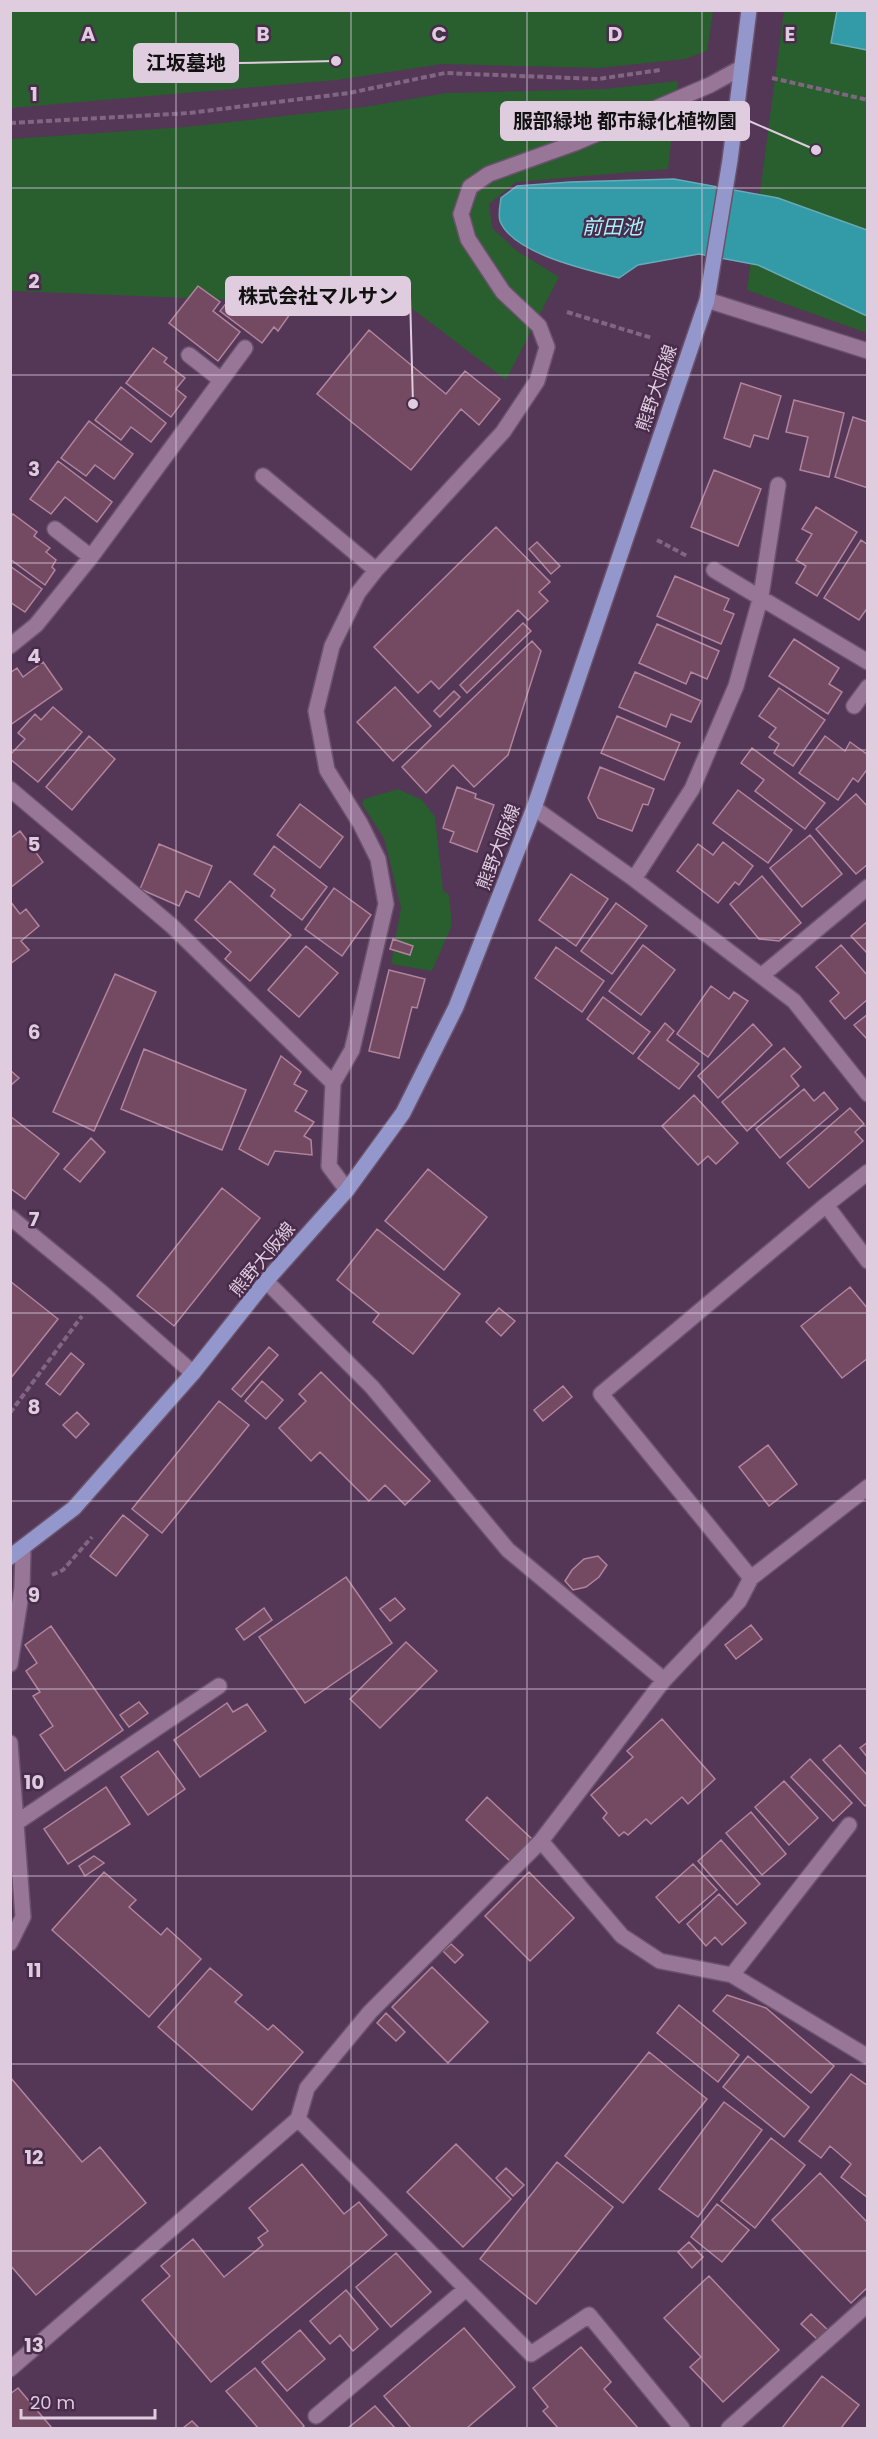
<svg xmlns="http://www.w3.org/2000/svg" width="878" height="2439" viewBox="0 0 878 2439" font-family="Poppins,'Noto Sans JP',sans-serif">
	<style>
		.green { fill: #295e2e }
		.water { fill: #339ba7; stroke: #67aab8; stroke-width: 1.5 }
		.building { fill: #734a61; stroke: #b1849d; stroke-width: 1.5 }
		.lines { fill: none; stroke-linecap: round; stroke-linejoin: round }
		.minor-casing { stroke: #6b526c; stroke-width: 18 }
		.major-casing { stroke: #6b526c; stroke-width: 18 }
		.path { stroke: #816682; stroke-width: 4; stroke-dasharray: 6 3; stroke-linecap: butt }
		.minor { stroke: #977698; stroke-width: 15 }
		.major { stroke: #9397cb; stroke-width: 15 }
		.grid { fill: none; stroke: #dfccdf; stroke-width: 1.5; stroke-opacity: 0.55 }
		.labels { text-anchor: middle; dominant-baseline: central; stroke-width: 5; stroke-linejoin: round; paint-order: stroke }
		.street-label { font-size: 18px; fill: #dfccdf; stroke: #492c4b }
		.water-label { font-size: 20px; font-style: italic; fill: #a7f2fb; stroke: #492c4b }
		.grid-label { font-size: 20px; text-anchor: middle; font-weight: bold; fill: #dfccdf; stroke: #492c4b; stroke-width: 5; stroke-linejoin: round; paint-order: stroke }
		.leader { fill: none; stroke: #dfccdf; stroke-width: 2 }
		.callout-dot { fill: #dfccdf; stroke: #492c4b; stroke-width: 2 }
		.callout { fill: #dfccdf; stroke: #dfccdf; stroke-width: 2 }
		.callout-label { font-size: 20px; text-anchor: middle; font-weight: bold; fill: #111 }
	</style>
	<rect width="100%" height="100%" fill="#543656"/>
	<path class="green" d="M11 10H713V11L707 51 685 59 600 68 442 64 337 80 11 108Z
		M784 11H867V333L747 290Z
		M678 81 668 169 516 182 489 204 492 228 517 251 559 277 506 380 410 307 11 291V139L186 127 364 107 446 93 604 89Z
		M398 789 422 800 435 817 443 891 449 895 452 925 432 971 391 964 401 908 384 838 362 804 364 799Z"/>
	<path class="water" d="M837 11H867V50L831 43Z
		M674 179 778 198 867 230V316L758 265 699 254 638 265 619 278C588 270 513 254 500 221 498 215 500 205 501 198L517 186 570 182Z"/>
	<path class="building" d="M198 286 220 302 213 311 240 332 218 361 169 323Z
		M250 291 261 299 266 293 273 298 277 293 295 307 278 331 274 327 262 343 220 311 235 292 244 299Z
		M369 330 446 394 465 371 500 399 479 425 461 409 411 470 317 394Z
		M153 348 167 358 164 362 185 378 176 389 186 397 171 417 126 383Z
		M741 383 781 396 768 439 754 435 750 447 724 438Z
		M121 387 166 423 151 442 131 427 121 440 95 420Z
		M794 400 844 413 829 477 800 470 808 437 786 432Z
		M853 417 868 422V488L835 477Z
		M89 421 133 454 114 479 95 465 86 476 61 458Z
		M58 461 112 502 97 522 65 497 51 514 30 499Z
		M714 470 761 489 738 546 691 527Z
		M816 507 857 532 817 596 796 583 806 566 796 560 812 534 802 529Z
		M13 514 37 532 34 536 50 548 46 552 56 560 52 567 55 570 45 585 10 559V517Z
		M496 527 550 582 539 592 548 601 528 620 518 610 439 689 431 681 418 693 374 647Z
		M861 540 868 545V607L859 620 824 598Z
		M537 542 560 566 551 574 529 549Z
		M10 566 42 589 25 612 10 602Z
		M675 576 729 599 724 610 734 614 721 644 657 616Z
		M523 623 531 631 467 693 460 685Z
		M657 624 719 651 707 679 691 672 686 684 639 663Z
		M794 639 839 668 829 684 842 692 828 714 769 676Z
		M532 641 541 651 508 755 474 787 453 765 426 793 402 767Z
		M43 662 62 689 10 725V673L17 668 23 677Z
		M635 672 701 701 691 722 671 714 666 727 619 707Z
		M395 687 431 726 393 761 357 722Z
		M779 688 825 720 793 766 774 753 779 744 769 737 776 728 759 716Z
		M454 691 460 697 440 717 434 711Z
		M53 707 82 732 38 782 10 759V755L25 739 18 733 35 714 41 720Z
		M617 716 680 743 664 780 601 753Z
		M89 736 115 759 72 810 46 787Z
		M825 736 845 751 850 742 868 755V768L858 782 853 778 838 800 799 773Z
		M752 748 825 803 805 829 755 791 764 780 741 763Z
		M600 767 654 789 648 805 643 804 632 831 598 818 588 798Z
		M457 787 476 794 475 798 494 805 477 852 450 842 454 832 443 828Z
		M738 790 792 830 768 863 713 823Z
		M856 794 868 807V864L856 874 816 829Z
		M300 804 343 837 320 868 277 835Z
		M20 831 43 862 10 888V835L12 837Z
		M810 835 842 874 802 907 770 868Z
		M723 842 753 866 739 885 735 882 718 903 677 871 698 844 713 855Z
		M159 844 212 866 199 897 186 891 179 906 140 889Z
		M274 846 327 887 302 920 271 896 275 890 254 874Z
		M571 874 608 899 576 946 539 920Z
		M762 876 801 923 779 941 759 939 730 904Z
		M230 881 291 935 250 981 225 959 231 952 195 920Z
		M334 888 371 915 342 956 305 929Z
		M10 901 20 914 26 909 39 926 21 941 29 950 10 964Z
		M616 903 647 926 612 974 581 951Z
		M868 921V954L851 936Z
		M393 939 413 946 410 955 390 949Z
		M643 945 675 970 641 1015 609 991Z
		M841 945 868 976V999L845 1019 830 1001 839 993 816 967Z
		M306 946 338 973 299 1017 268 990Z
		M556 947 604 981 582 1012 535 978Z
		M389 970 425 979 417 1008 412 1007 399 1058 369 1051Z
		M115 974 156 992 94 1131 53 1112Z
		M711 986 729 999 734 992 748 1001 708 1057 677 1034Z
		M603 997 650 1032 633 1054 587 1019Z
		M868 1014V1040L854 1025Z
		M665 1023 674 1031 667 1040 699 1064 679 1089 638 1058Z
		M753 1024 772 1045 718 1098 698 1076Z
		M784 1048 801 1067 791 1076 799 1086 747 1131 722 1102Z
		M144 1049 246 1090 222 1150 121 1109Z
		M281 1056 301 1072 294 1084 307 1091 295 1111 314 1122 304 1136 311 1140 312 1155 275 1151 268 1165 239 1149Z
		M10 1070 19 1078 10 1086Z
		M804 1089 814 1101 824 1092 838 1109 780 1158 756 1129Z
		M694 1095 738 1143 716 1164 708 1156 698 1165 662 1126Z
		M850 1108 864 1124 855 1132 863 1141 809 1188 787 1163Z
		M10 1116 59 1154 25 1199 10 1188Z
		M91 1138 105 1152 80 1182 64 1169Z
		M428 1169 487 1217 444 1270 385 1221Z
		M222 1188 260 1218 174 1326 137 1296Z
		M377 1229 460 1294 413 1354 373 1322 379 1314 337 1280Z
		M10 1281 58 1319 10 1379Z
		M850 1287 868 1309V1358L842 1378 801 1326Z
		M499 1308 515 1321 501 1336 486 1322Z
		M269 1347 278 1355 241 1397 232 1389Z
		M71 1353 84 1364 60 1395 46 1384Z
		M321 1372 430 1481 405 1505 385 1485 369 1501 320 1452 311 1461 279 1428 306 1401 299 1394Z
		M262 1381 283 1400 266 1419 245 1401Z
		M563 1386 572 1397 543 1421 534 1410Z
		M219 1401 249 1425 162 1533 132 1509Z
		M77 1412 89 1424 76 1438 63 1425Z
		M768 1445 797 1484 769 1506 739 1467Z
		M123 1515 148 1535 116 1576 90 1556Z
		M598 1556 607 1565 599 1577 586 1587 573 1590 565 1581 572 1570 584 1559Z
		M346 1577 392 1643 305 1703 259 1637Z
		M395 1598 405 1609 390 1621 380 1609Z
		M264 1608 272 1620 244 1640 236 1629Z
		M751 1625 762 1639 736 1659 725 1645Z
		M51 1626 123 1730 65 1771 40 1735 53 1726 33 1696 40 1692 26 1671 37 1663 25 1645Z
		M406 1642 437 1671 380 1728 350 1699Z
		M139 1702 148 1713 129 1727 120 1715Z
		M227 1703 233 1712 247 1704 266 1731 200 1777 174 1740Z
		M662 1719 715 1779 688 1804 682 1797 651 1824 646 1819 628 1835 624 1832 619 1836 603 1818 607 1813 591 1795 633 1757 627 1751Z
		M868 1742V1758L860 1748Z
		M840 1745 868 1776V1803L865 1806 823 1760Z
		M158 1751 185 1789 148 1815 121 1777Z
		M810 1759 852 1803 833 1821 791 1777Z
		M784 1781 818 1818 789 1845 755 1807Z
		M106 1787 130 1824 68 1864 44 1829Z
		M487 1797 532 1839 510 1861 466 1820Z
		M751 1812 786 1854 762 1875 726 1833Z
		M721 1840 760 1884 737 1905 698 1861Z
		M94 1856 104 1863 85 1876 79 1866Z
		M693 1864 717 1890 679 1923 656 1897Z
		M104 1872 136 1900 129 1907 161 1935 167 1928 201 1959 149 2017 52 1930Z
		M529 1872 574 1918 530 1961 485 1916Z
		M719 1894 746 1923 722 1945 715 1937 706 1946 687 1924Z
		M451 1944 463 1955 455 1963 443 1951Z
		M432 1967 488 2022 448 2063 392 2007Z
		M210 1968 242 1995 235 2002 268 2030 273 2025 303 2052 252 2110 158 2027Z
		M727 1995 766 2008 834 2066 811 2093 713 2011Z
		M679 2005 739 2055 718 2082 657 2033Z
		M386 2013 405 2032 396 2041 377 2023Z
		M649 2052 707 2099 623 2203 565 2156Z
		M748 2056 809 2107 784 2137 723 2087Z
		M851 2074 868 2086V2198L841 2177 851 2164 830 2146 821 2158 799 2141Z
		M10 2077 82 2162 100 2147 146 2203 36 2295 10 2265Z
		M724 2102 762 2130 698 2217 659 2189Z
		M771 2138 805 2165 755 2228 721 2201Z
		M456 2144 511 2199 463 2247 407 2192Z
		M557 2162 613 2207 536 2304 480 2259Z
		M302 2164 344 2214 359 2202 387 2235 211 2382 142 2300 170 2276 161 2266 193 2239 224 2277 263 2245 258 2238 268 2231 249 2208Z
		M506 2168 524 2185 513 2196 496 2178Z
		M820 2173 868 2223V2287L851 2303 772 2220Z
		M717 2204 749 2230 722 2262 691 2237Z
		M689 2242 703 2257 692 2268 678 2252Z
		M396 2253 431 2292 391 2327 356 2287Z
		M709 2276 779 2350 723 2402 690 2367 701 2357 664 2318Z
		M346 2290 378 2329 353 2351 340 2335 330 2344 310 2321Z
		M811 2314 829 2331 819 2341 801 2324Z
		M464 2328 515 2387 467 2428H411L384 2396Z
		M300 2330 325 2359 287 2391 262 2362Z
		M581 2347 611 2382 604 2389 638 2428H558L543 2411 548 2407 533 2388Z
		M255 2368 304 2426 302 2428H258L226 2391Z
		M822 2376 859 2405 841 2428H782Z
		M18 2388 52 2428H10V2394Z
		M375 2406 395 2428H348Z
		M192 2421 199 2428H183Z"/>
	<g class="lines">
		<defs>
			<path id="minor" d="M707 300 868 351
				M189 355 221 380
				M263 476 376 570
				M55 529 91 557
				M714 570 868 662
				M10 646 36 625 91 557 245 348
				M854 706 868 687
				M10 789 172 926 333 1083
				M534 808 634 879 794 1001 868 1094
				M634 879 692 789 736 686 761 596 778 485
				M761 976 868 887
				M868 1172 826 1205 868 1261
				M347 1190 329 1166 333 1083 352 1050 386 904 378 859 360 823 327 770 316 711 332 646 358 593 376 570 503 432 537 381 547 347 539 326 503 292 468 239 461 214 470 187 489 174 575 143 710 85 741 68
				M826 1205 601 1394 751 1578 868 1487
				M10 1217 100 1291 193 1373
				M266 1281 372 1387 508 1550 664 1680
				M10 1664 22 1588 23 1549
				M10 1743 23 1917 10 1943
				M16 1823 219 1686
				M541 1841 622 1936 660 1961 732 1975 868 2057
				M732 1975 849 1825
				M298 2119 307 2088 370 2012 541 1841 664 1680 739 1601 751 1578
				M10 2369 298 2119 531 2354 589 2315 682 2428
				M316 2416 466 2289
				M729 2428 868 2304"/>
			<path id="major" d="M10 1557 74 1508 193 1373 266 1281 347 1190 403 1113 456 1007 534 808 707 300 730 160 749 10"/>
		</defs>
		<use href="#minor" class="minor-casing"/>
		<use href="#major" class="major-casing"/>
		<path class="path" d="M772 78 868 100
			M10 123 189 113 349 93 445 73 598 79 660 70
			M567 312 652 338
			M657 540 687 556
			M10 1413 82 1316
			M52 1575 63 1570 92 1537"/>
		<use href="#minor" class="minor"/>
		<use href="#major" class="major"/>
	</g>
	<path class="grid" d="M176 10V2428M351 10V2428M527 10V2428M702 10V2428M10 188H868M10 375H868M10 563H868M10 750H868M10 938H868M10 1126H868M10 1313H868M10 1501H868M10 1689H868M10 1876H868M10 2064H868M10 2251H868"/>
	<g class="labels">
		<g class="street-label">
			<text transform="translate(656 388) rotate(-71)">熊野大阪線</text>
			<text transform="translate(498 847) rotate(-69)">熊野大阪線</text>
			<text transform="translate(262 1259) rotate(-50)">熊野大阪線</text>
		</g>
		<g class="water-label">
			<text x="612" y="227">前田池</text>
		</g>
	</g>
	<g class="grid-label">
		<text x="88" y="41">A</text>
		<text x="263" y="41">B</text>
		<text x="439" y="41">C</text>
		<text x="615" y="41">D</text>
		<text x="790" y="41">E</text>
		<text x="34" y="101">1</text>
		<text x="34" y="288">2</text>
		<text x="34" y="476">3</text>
		<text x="34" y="663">4</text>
		<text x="34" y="851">5</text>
		<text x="34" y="1039">6</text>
		<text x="34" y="1226">7</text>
		<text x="34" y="1414">8</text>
		<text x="34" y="1602">9</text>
		<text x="34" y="1789">10</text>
		<text x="34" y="1977">11</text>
		<text x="34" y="2164">12</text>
		<text x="34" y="2352">13</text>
	</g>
	<path class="leader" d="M336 61L238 63M816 150L749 121M413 404L410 296"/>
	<g class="callout-dot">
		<circle cx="336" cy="61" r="6"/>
		<circle cx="816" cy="150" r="6"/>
		<circle cx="413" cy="404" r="6"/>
	</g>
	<g class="callout">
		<rect x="134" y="44" width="104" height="38" rx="6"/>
		<rect x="501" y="102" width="248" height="38" rx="6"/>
		<rect x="226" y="277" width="184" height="38" rx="6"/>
	</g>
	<g class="callout-label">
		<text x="186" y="70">江坂墓地</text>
		<text x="625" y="128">服部緑地 都市緑化植物園</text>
		<text x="318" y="303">株式会社マルサン</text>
	</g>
	<rect width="878" height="2439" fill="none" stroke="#dfccdf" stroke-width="24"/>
	<path d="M21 2409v9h134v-9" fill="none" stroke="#dfccdf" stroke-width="3"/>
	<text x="30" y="2409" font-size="18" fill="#dfccdf" stroke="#492c4b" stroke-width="4.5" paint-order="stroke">20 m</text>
</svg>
